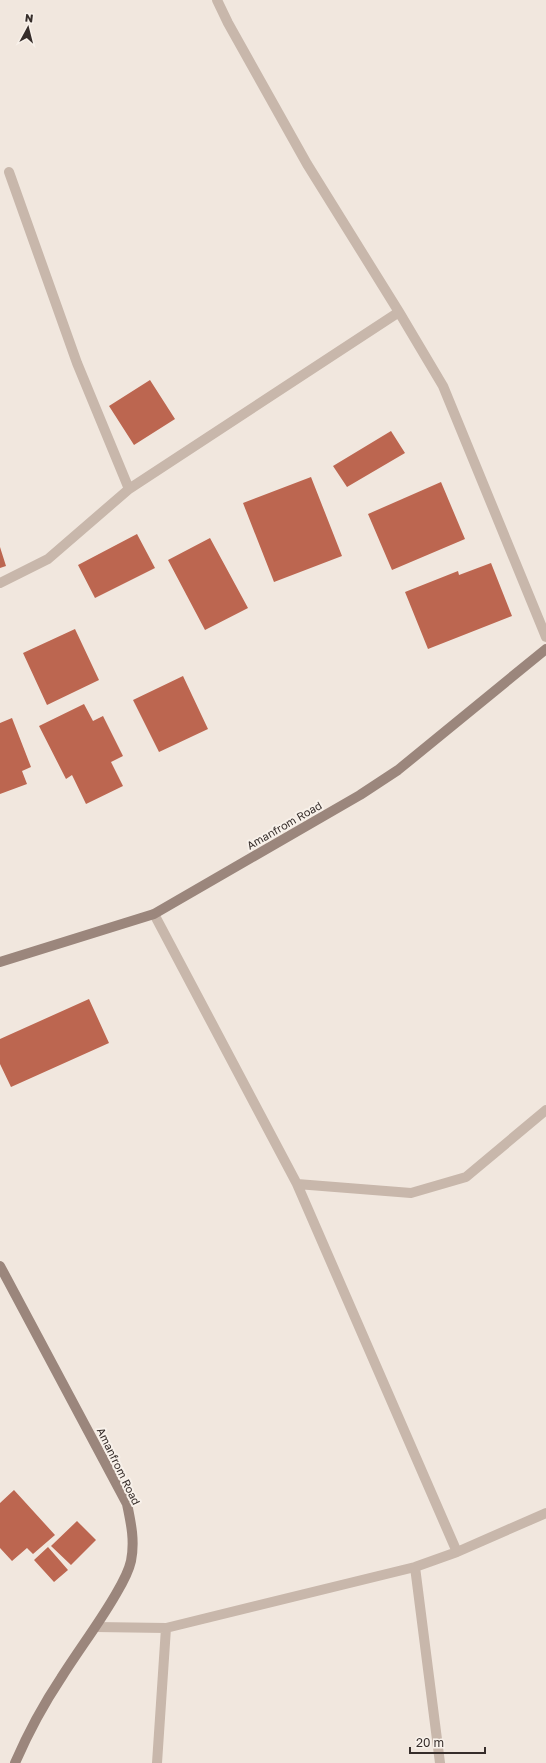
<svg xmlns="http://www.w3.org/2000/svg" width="546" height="1763" viewBox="0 0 546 1763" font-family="'Golos Text',sans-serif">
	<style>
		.building { fill: #bc6650 }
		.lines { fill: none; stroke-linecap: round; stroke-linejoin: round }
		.street { stroke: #c8b7ab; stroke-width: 10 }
		.secondary { stroke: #9b867c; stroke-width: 10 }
		.labels { text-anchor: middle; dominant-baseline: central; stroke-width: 4; stroke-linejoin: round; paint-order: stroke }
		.street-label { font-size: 11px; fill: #362d2a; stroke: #f8f1ea }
	</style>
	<rect width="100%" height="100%" fill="#f1e7de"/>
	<path class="building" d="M150 380 175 419 134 445 109 406Z
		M391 431 405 453 347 487 333 466Z
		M311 477 342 556 274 582 243 503Z
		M441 482 465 539 392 570 368 514Z
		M137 534 155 568 95 598 78 565Z
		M210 538 248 608 205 630 168 560Z
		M0 547 6 566 0 568Z
		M491 563 512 616 428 649 405 592 458 571 459 575Z
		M75 629 99 680 47 705 23 653Z
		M183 676 208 729 159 752 133 700Z
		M84 704 93 721 103 716 123 756 111 762 123 786 86 804 72 775 66 779 39 726Z
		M12 718 31 767 22 771 27 784 0 794V723Z
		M89 999 109 1043 11 1087 0 1064V1039Z
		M14 1490 55 1535 33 1554 27 1548 12 1561 0 1548V1503Z
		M77 1521 96 1540 71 1565 51 1546Z
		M48 1547 68 1570 54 1582 34 1560Z"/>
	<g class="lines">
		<path class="street" d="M217 0 228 23 307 164 399 312 443 386 546 637
			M9 172 77 363 129 489
			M0 583 48 559 129 489 399 312
			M154 914 297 1184 457 1552
			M297 1184 411 1193 466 1177 546 1110
			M415 1567 440 1763
			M96 1627 166 1628 415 1567 457 1552 546 1513
			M157 1763 166 1628"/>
		<path class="secondary" d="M0 962 154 914 360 795 398 770 546 649
			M0 1266 127 1504C131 1523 135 1541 131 1561 128 1575 120 1587 113 1599 97 1626 78 1651 61 1678 43 1705 28 1733 15 1763"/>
	</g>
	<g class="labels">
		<g class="street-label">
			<text transform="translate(284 825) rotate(-30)">Amanfrom Road</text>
			<text transform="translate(119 1466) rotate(64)">Amanfrom Road</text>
		</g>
	</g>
	<g transform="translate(28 28) rotate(7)" stroke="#f8f1ea" stroke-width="3" paint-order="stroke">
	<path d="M0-3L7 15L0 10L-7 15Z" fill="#362d2a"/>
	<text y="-6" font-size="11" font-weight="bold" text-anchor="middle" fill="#362d2a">N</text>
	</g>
	<path d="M410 1747v6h75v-6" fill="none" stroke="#362d2a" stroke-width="2"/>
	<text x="416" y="1747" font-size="12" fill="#362d2a" stroke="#f8f1ea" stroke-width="3" paint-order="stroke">20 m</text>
</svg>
